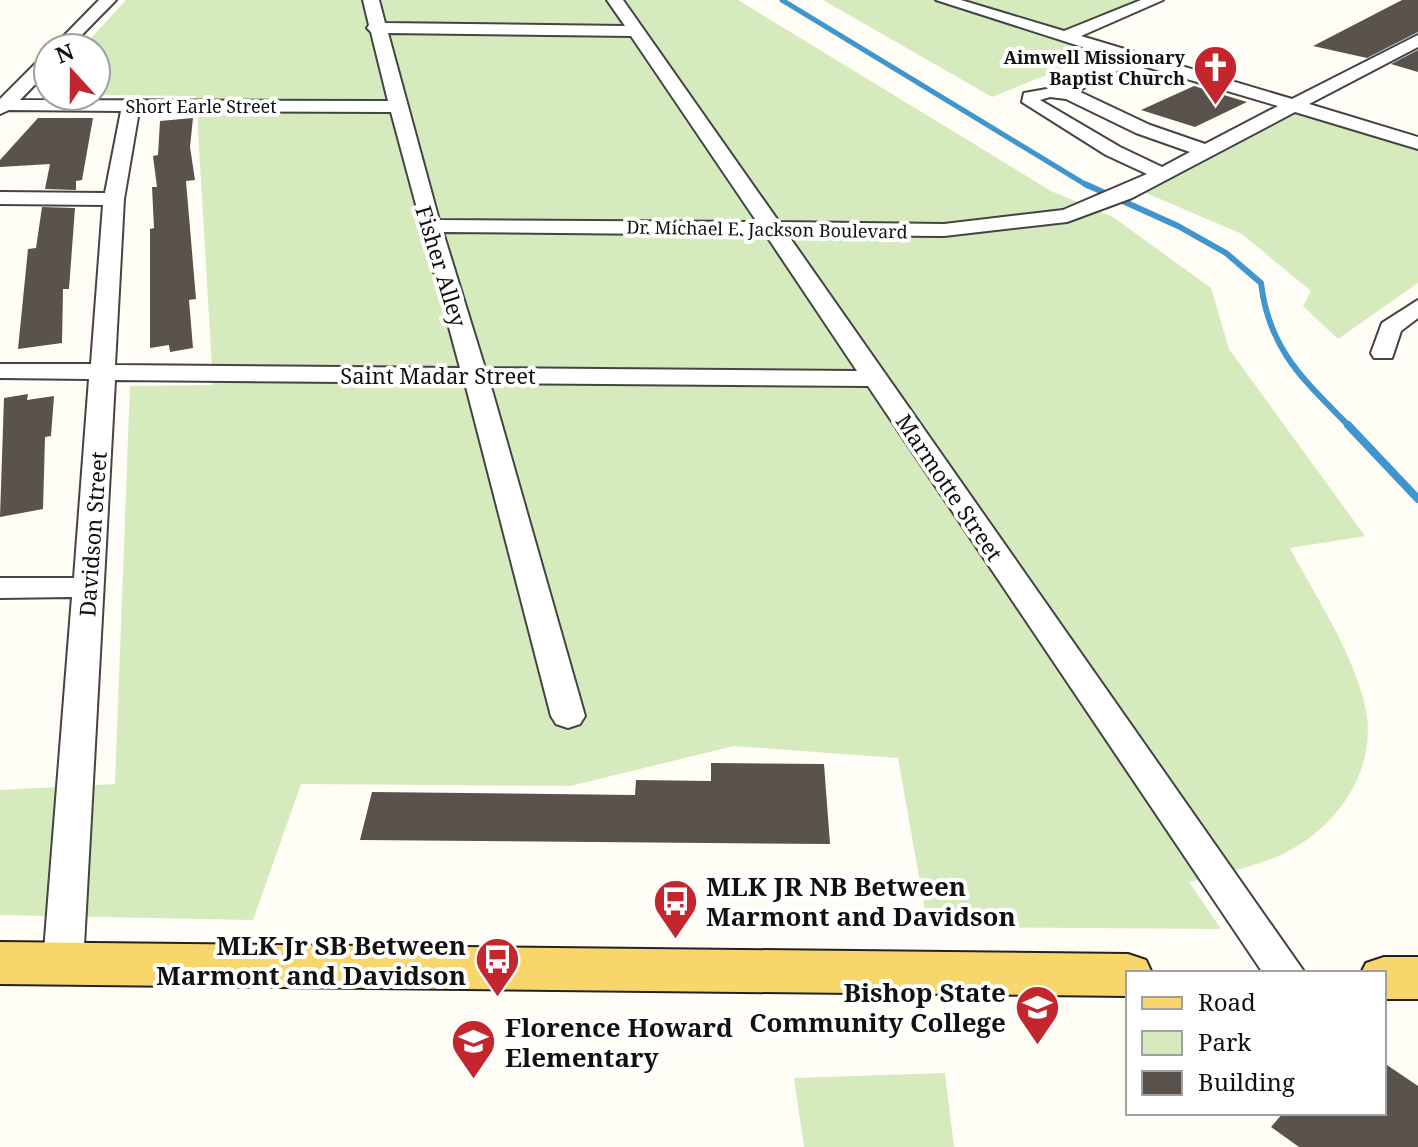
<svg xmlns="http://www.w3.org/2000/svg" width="1418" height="1147" viewBox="0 0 1418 1147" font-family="'Noto Serif',serif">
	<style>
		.green { fill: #d5ebbd }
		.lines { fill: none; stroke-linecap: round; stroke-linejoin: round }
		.stream-far2 { stroke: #3f96cf; stroke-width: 5 }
		.stream-far1 { stroke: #3f96cf; stroke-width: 6 }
		.stream { stroke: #3f96cf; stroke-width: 8 }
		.building { fill: #5a524d }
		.minor-casing { stroke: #444; stroke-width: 4 }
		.major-casing { stroke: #222; stroke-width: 4 }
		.minor { fill: #fff; fill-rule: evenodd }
		.major { fill: #f9d66b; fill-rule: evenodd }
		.labels { text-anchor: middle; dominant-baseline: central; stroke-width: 8; stroke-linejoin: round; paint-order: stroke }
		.far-poi-label { font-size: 18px; font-weight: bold; fill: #111; stroke: #fff; text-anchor: end }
		.far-street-label { font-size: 18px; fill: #111; stroke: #fff }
		.street-label { font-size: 22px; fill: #111; stroke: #fff }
		.near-poi-label { font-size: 26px; font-weight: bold; fill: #111; stroke: #fff; text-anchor: start }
	</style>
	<rect width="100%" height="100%" fill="#fffdf5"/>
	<path class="green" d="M126 0H738L1051 191 1113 217 1211 288 1229 349 1365 536 1290 548C1316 597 1350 648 1364 701 1382 770 1334 835 1271 859 1245 869 1216 875 1189 882L1221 929 928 927 898 758 734 746 570 786 301 784 253 920 0 915V790L115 784 130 386 213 385 196 96 96 95V48H82Z
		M823 0H1141L1054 35 1106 51 992 97Z
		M1302 111 1418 148V283L1338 339 1303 306 1311 291 1242 234 1146 193Z
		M945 1073 954 1147H804L794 1078Z"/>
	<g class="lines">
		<path class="stream-far2" d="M782 0 1088 186"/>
		<path class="stream-far1" d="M1085 184 1178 226 1226 253 1261 283C1269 351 1305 381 1350 427"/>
		<path class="stream" d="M1348 425 1418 499"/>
	</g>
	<path class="building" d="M1402 0H1418V32L1367 58 1313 46Z
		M1418 50V72L1391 64Z
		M1194 86 1247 102 1195 127 1141 110Z
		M38 118H93L82 180 76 181V190L45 189 50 164 0 167V160Z
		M193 118 190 147 195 180 186 181 196 299 189 300 193 348 170 352 169 345 150 348V229L154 228 152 187H157L153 156 158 155 160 121Z
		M42 207 75 208 69 289H63L62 343 18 349 28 249 36 248Z
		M28 394 27 400 54 396 51 436 45 437 43 509 0 517 4 398Z
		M711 763 824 764 830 844 360 840 372 792 635 795 636 780 711 781Z
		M1384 1063 1418 1086V1147H1299L1271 1127 1283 1113H1384Z"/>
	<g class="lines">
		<defs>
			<path id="minor" d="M99 0H116L69 48H52Z
				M363 0H379L385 23 625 26 607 0H623L779 222 944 224 1063 210 1147 174 1106 155 1022 102 1024 93 1058 87 1117 58 936 0H961L1064 31 1141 0H1163L1081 36 1292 99 1418 35V47L1309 104 1418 137V149L1295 112 1132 198 1067 222 944 236 788 235 1305 973H1263L868 386 490 383 585 716 580 724 568 728 556 724 551 716 465 383 115 380 83 964 77 976 63 981 49 976 43 964 72 597 0 598V578H74L89 379 0 378V364H91L103 205 0 204V192L105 193 121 111 9 110 0 114V99L42 57 48 56V71L20 100 388 101 371 32 367 28 369 25ZM388 33 631 36 757 222 439 220ZM1133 63 1278 106 1205 144 1150 125 1078 91ZM1050 97 1066 99 1136 133 1190 152 1162 167 1120 147 1040 100ZM139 111 391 112 460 368 115 365 124 199ZM443 232 766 235 857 371 485 368Z
				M1418 300V318L1401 331 1392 358H1374L1371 353 1382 323Z"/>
			<path id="major" d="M0 942 1128 954 1146 960 1152 973H1128V996L0 984Z
				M1384 957H1418V999H1384V973H1361L1366 963Z"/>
		</defs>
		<use href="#minor" class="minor-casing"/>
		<use href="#major" class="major-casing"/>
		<use href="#minor" class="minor"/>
		<use href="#major" class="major"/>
	</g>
	<defs>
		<symbol id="church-pin" viewBox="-11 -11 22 30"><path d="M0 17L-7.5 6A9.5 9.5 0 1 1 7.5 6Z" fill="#c4262e" stroke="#fff"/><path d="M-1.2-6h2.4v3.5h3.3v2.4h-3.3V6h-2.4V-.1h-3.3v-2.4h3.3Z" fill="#fff"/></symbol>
		<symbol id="bus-pin" viewBox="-11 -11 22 30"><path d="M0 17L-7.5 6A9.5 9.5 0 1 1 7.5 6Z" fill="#c4262e" stroke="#fff"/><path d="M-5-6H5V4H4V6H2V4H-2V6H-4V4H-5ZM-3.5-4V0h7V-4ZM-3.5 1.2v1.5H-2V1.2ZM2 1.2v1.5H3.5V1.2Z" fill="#fff"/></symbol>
		<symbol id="university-pin" viewBox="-11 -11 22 30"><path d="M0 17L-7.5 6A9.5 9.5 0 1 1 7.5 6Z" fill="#c4262e" stroke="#fff"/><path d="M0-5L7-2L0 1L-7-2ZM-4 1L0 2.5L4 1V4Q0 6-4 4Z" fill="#fff"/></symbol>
		<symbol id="school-pin" viewBox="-11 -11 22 30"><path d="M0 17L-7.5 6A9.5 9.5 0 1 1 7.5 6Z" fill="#c4262e" stroke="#fff"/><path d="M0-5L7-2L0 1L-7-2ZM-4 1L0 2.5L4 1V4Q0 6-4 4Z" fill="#fff"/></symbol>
	</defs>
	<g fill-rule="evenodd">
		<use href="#church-pin" x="1190" y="42" width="51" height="69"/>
		<use href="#bus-pin" x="650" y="876" width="51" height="69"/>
		<use href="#bus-pin" x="472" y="934" width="51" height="69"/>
		<use href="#university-pin" x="1012" y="982" width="51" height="69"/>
		<use href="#school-pin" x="448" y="1016" width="51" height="69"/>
	</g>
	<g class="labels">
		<g class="far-poi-label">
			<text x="1185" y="57">Aimwell Missionary<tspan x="1185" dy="21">Baptist Church</tspan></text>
		</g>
		<g class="far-street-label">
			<text x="201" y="106">Short Earle Street</text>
			<text transform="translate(767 229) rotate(1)">Dr. Michael E. Jackson Boulevard</text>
		</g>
		<g class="street-label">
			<text transform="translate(442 266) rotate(73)">Fisher Alley</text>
			<text x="438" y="375">Saint Madar Street</text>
			<text transform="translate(950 487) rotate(56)">Marmotte Street</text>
			<text transform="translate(92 534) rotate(-86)">Davidson Street</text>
		</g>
		<g class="near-poi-label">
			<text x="706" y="886">MLK JR NB Between<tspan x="706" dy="30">Marmont and Davidson</tspan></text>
			<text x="466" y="945" text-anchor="end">MLK Jr SB Between<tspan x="466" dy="30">Marmont and Davidson</tspan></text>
			<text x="1006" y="992" text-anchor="end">Bishop State<tspan x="1006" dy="30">Community College</tspan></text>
			<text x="505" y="1027">Florence Howard<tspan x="505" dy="30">Elementary</tspan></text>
		</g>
	</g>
	<rect x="1126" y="971" width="260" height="144" fill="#ffffff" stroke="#a0a0a0" stroke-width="2"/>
	<rect x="1142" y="997" width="40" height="12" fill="#f9d66b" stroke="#a0a0a0" stroke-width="2"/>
	<text x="1198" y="1011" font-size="24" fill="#111111">Road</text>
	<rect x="1142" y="1031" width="40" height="24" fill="#d5ebbd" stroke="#a0a0a0" stroke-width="2"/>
	<text x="1198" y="1051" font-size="24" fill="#111111">Park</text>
	<rect x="1142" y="1071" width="40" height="24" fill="#5a524d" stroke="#a0a0a0" stroke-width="2"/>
	<text x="1198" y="1091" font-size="24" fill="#111111">Building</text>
	<g transform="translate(72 72) rotate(339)"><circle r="38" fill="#ffffff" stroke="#a0a0a0" stroke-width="2"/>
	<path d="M0-6L14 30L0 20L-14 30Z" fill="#c4262e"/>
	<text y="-12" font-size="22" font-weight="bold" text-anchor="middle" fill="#111111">N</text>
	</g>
</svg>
